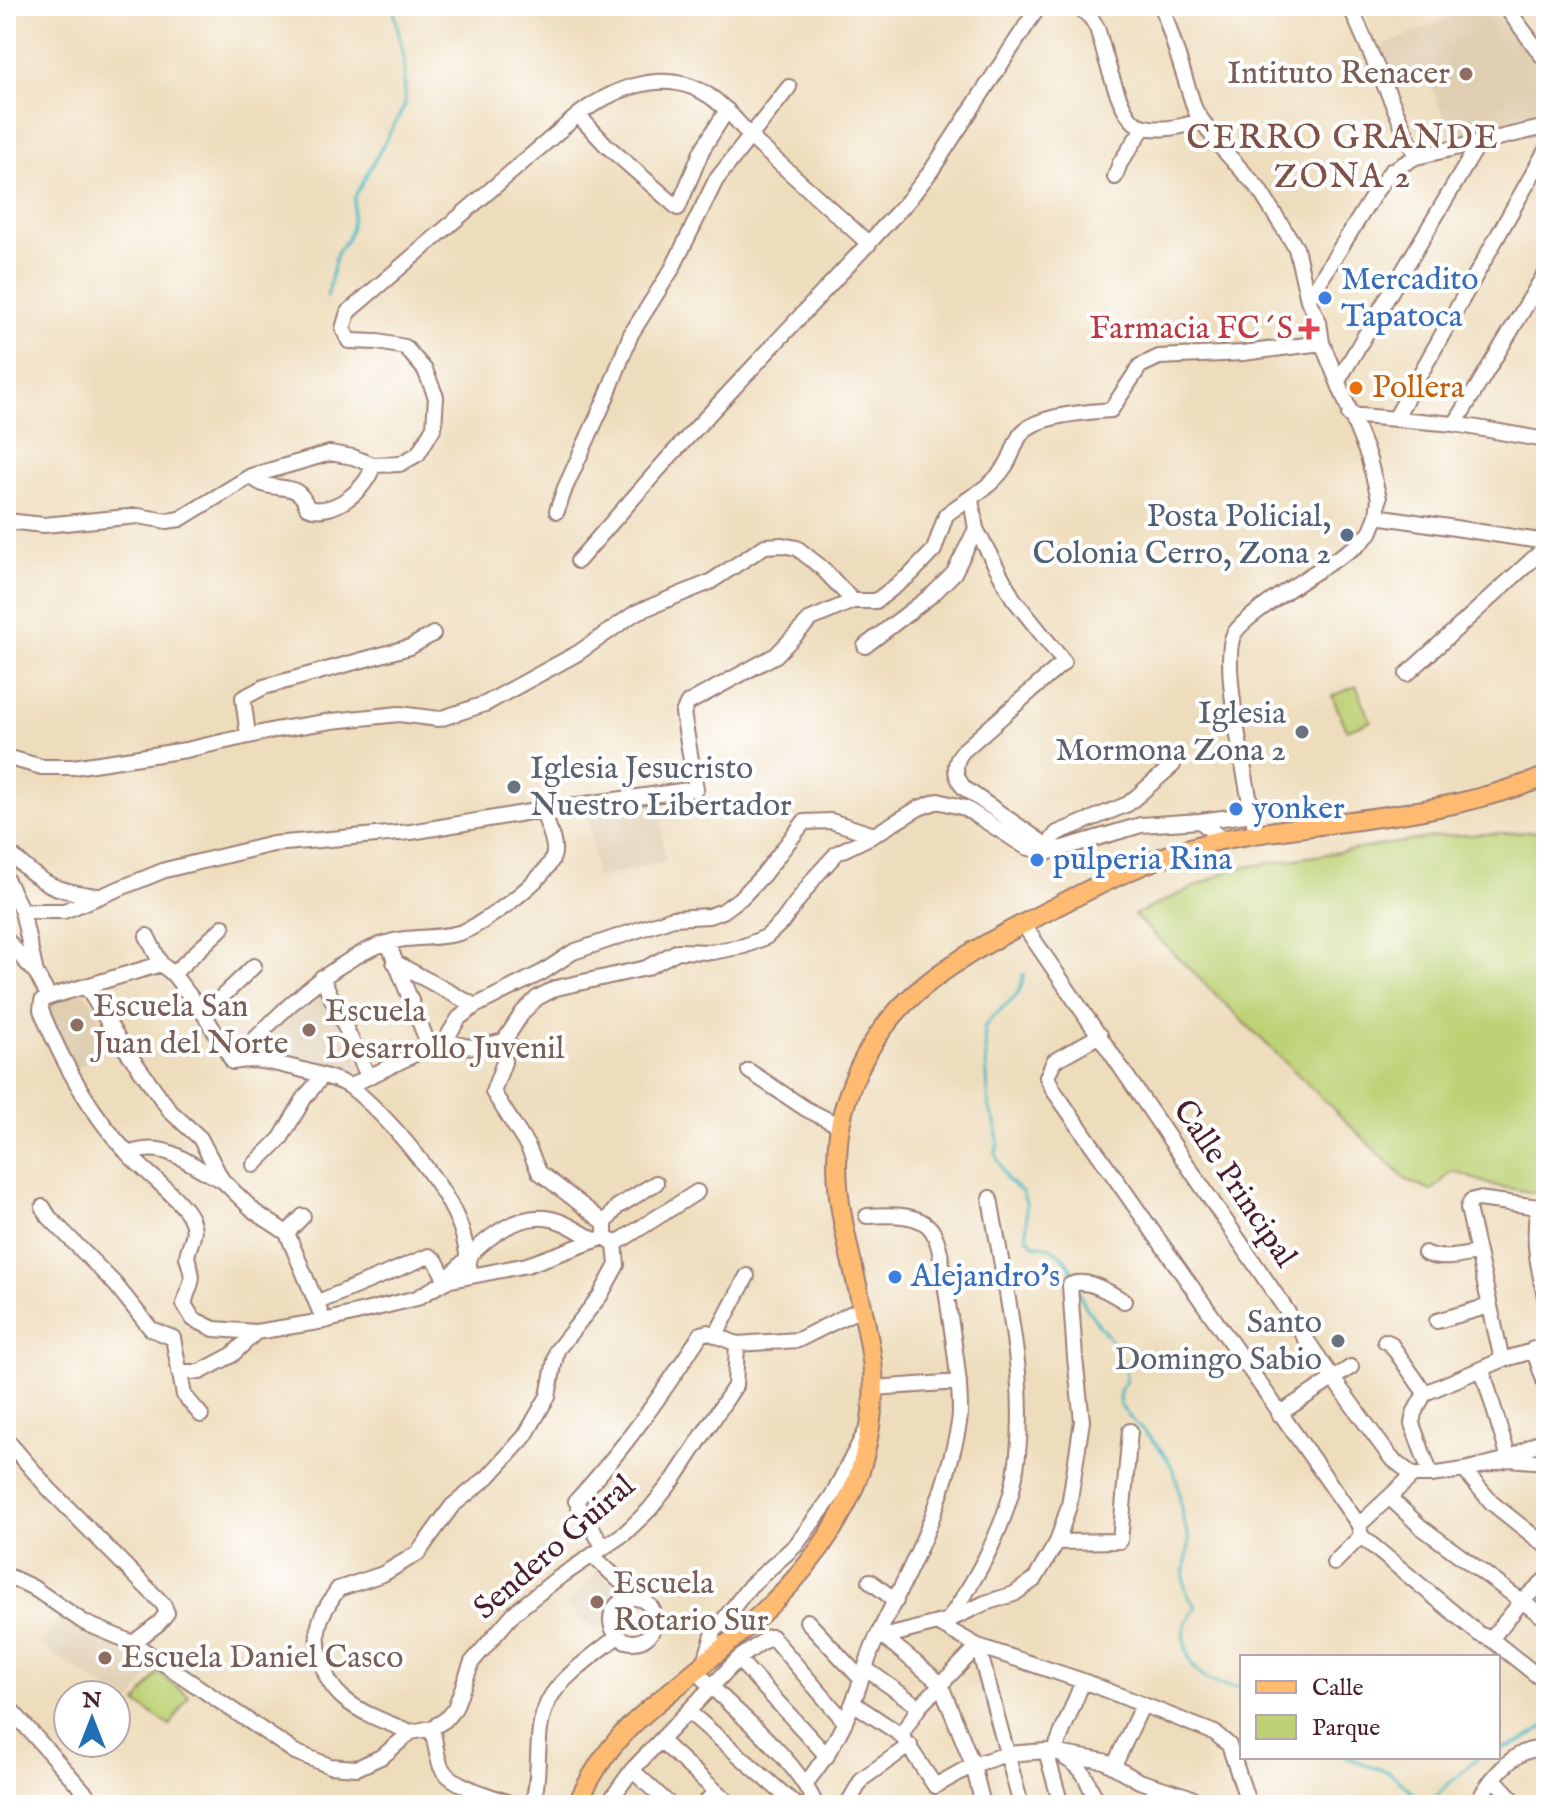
<svg xmlns="http://www.w3.org/2000/svg" width="1552" height="1811" viewBox="0 0 1552 1811" font-family="'IM FELL English',serif">
	<style>
		.built { fill: #dfceb1 }
		.green { fill: #bdd175; stroke: #847850; stroke-width: 2 }
		.lines { fill: none; stroke-linecap: round; stroke-linejoin: round }
		.stream { stroke: #47b7be; stroke-width: 3 }
		.minor-casing { stroke: #9c7e74; stroke-width: 18 }
		.major-casing { stroke: #9c7e74; stroke-width: 22 }
		.minor { stroke: #fff; stroke-width: 14 }
		.major { stroke: #ffbb71; stroke-width: 18 }
		.education-dot { fill: #8d6e63; stroke: #fff; stroke-width: 3 }
		.shop-dot { fill: #3f7fe0; stroke: #fff; stroke-width: 3 }
		.health-dot { fill: #e0444e; stroke: #fff; stroke-width: 3 }
		.food-dot { fill: #e8710a; stroke: #fff; stroke-width: 3 }
		.service-dot { fill: #5c6f8a; stroke: #fff; stroke-width: 3 }
		.worship-dot { fill: #6b7280; stroke: #fff; stroke-width: 3 }
		.labels { text-anchor: middle; dominant-baseline: central; stroke-width: 8; stroke-linejoin: round; paint-order: stroke }
		.education-label { font-size: 32px; fill: #785e54; stroke: #fff; text-anchor: start }
		.shop-label { font-size: 32px; fill: #366cbe; stroke: #fff; text-anchor: start }
		.health-label { font-size: 32px; fill: #be3a42; stroke: #fff; text-anchor: end }
		.food-label { font-size: 32px; fill: #c56008; stroke: #fff; text-anchor: start }
		.service-label { font-size: 32px; fill: #4e5e75; stroke: #fff; text-anchor: end }
		.worship-label { font-size: 32px; fill: #5b616d; stroke: #fff; text-anchor: end }
		.street-label { font-size: 32px; fill: #4a1f2b; stroke: #fff }
		.neighbourhood-label { font-size: 34px; letter-spacing: 2px; fill: #805146; stroke: #fff }
	</style>
	<rect width="100%" height="100%" fill="#fff"/>
	<filter id="ink" filterUnits="userSpaceOnUse"><feTurbulence type="fractalNoise" baseFrequency=".0125" numOctaves="2"/><feDisplacementMap in="SourceGraphic" scale="16" xChannelSelector="R" yChannelSelector="G"/><feConvolveMatrix kernelMatrix="1 2 1 2 8 2 1 2 1" color-interpolation-filters="sRGB"/></filter>
	<filter id="wash" filterUnits="userSpaceOnUse"><feTurbulence type="fractalNoise" baseFrequency=".006" numOctaves="4" result="noise"/><feDisplacementMap in="SourceGraphic" scale="32" xChannelSelector="R" yChannelSelector="G"/><feGaussianBlur stdDeviation="1.8" result="paint"/><feColorMatrix in="noise" values="0 0 0 0 0 0 0 0 0 0 0 0 0 0 0 0 0 1.4 0 .05"/><feComposite in="paint" operator="in"/></filter>
	<g filter="url(#wash)">
		<rect width="100%" height="100%" fill="#eeddbc"/>
		<path class="built" d="M1474 6H1502L1546 72V118L1455 142 1426 76 1392 88 1375 50Z
			M659 800 665 861 596 879 588 810Z
			M325 988 363 1069 348 1081 254 1051 294 1008Z
			M84 991 115 1044 73 1070 41 1006Z
			M597 1571 628 1597 597 1632 566 1606Z
			M65 1611 157 1665 130 1704 38 1644Z"/>
		<path class="green" d="M1356 686 1371 721 1347 730 1332 696Z
			M1546 831V1195L1491 1185 1453 1171 1431 1191 1406 1180 1134 915 1233 869 1440 836Z
			M157 1673 189 1696 170 1726 137 1703Z"/>
		<g class="lines">
			<path class="stream" d="M327 297 337 252 347 240 351 229 355 196 405 105 404 59 393 6
				M1540 891 1546 892
				M1023 974C1025 999 995 1008 984 1028L989 1108 996 1125 998 1141 996 1155 1007 1180 1022 1192 1026 1203 1027 1237 1035 1245C1055 1245 1069 1260 1075 1278
				M1078 1289C1088 1322 1121 1338 1126 1376 1127 1384 1121 1385 1120 1392 1119 1396 1120 1401 1120 1405 1134 1425 1156 1440 1168 1460 1180 1479 1179 1499 1183 1519 1184 1527 1190 1534 1189 1543 1187 1568 1175 1584 1196 1606 1193 1612 1189 1617 1186 1622 1183 1628 1184 1635 1185 1641 1189 1674 1210 1687 1242 1687
				M1498 1750 1520 1742 1546 1726
				M1345 1757 1391 1773 1427 1805
				M1428 1803 1478 1757"/>
		</g>
	</g>
	<g filter="url(#ink)">
		<g class="lines">
			<defs>
				<path id="minor" d="M1078 6 1091 18 1097 28C1104 49 1119 118 1139 125 1159 133 1182 126 1201 121
					M1162 6 1195 110 1217 143 1258 188 1296 248 1308 300 1319 322 1322 343 1368 456 1379 498 1377 516 1370 533 1358 545C1334 561 1245 613 1234 634 1219 662 1250 797 1256 834
					M1350 6 1416 157
					M1505 6 1546 61
					M578 115 606 145 678 208 702 150 727 110
					M1115 177 1120 163 1144 127
					M1308 300 1376 191 1391 171 1416 157 1546 127
					M1338 381 1479 143
					M1349 415 1455 424 1546 440
					M1396 417 1546 150
					M1455 424 1546 272
					M251 476C272 497 297 476 307 507 331 518 368 489 373 465
					M971 500 976 529 1013 598 1064 662 963 751C952 764 955 776 964 788L1047 846
					M557 511 565 488 606 398 631 334 672 269 716 180 789 87
					M1377 516 1546 542
					M6 521 44 525 138 516 167 521 180 519 251 476 330 453 353 457 373 465 400 464 418 454 434 427 436 397 425 370 405 347 378 342 349 341 343 329 348 312 578 115C621 83 677 64 722 106 736 118 746 133 760 146 796 178 833 211 869 244
					M578 561 671 455 907 202 931 171 1039 6
					M865 646 933 594 954 573 976 529
					M1407 674 1546 547
					M248 735 243 698 264 687 410 647 433 634
					M6 757 42 767H73L186 750 275 730 332 721 399 714 439 719 485 704 578 653 635 613 710 582 765 546 782 545 797 548 822 568 853 601
					M1200 821 1253 814
					M6 850C42 882 47 890 97 896
					M1046 853 1047 846 1057 833 1128 804 1173 765
					M6 879 22 911 36 973 49 997
					M22 911H64L165 870 273 844 411 832 542 810 696 789 683 713 688 703 776 655 811 619 853 601H876L911 574 934 550 946 515C965 499 989 490 1004 468 1012 458 1014 444 1021 434 1036 415 1087 412 1111 410L1140 366 1159 357 1243 353 1322 343
					M1023 924 1334 1380 1391 1458 1413 1475H1431L1464 1470 1509 1459 1546 1462
					M147 936 161 964 173 974 204 1014 233 1062C239 1061 246 1060 252 1060 270 1061 339 1077 352 1088 388 1117 440 1178 458 1221 466 1238 467 1257 471 1275
					M6 939 33 970
					M388 943 429 1046
					M394 962 475 1006
					M161 964 49 997 42 1001 41 1010C62 1062 92 1115 130 1156 146 1172 181 1199 190 1217 199 1235 189 1241 187 1257 196 1286 191 1277 184 1304L193 1319 214 1329 256 1332 324 1321 417 1298 446 1281 527 1265 605 1237
					M173 974 223 927
					M322 977 368 1076
					M86 986 121 1043 171 1112 200 1138 222 1180 255 1212 287 1233 324 1321
					M204 1014 254 966
					M1100 1035 1054 1061 1047 1077 1054 1091 1359 1525
					M446 1039 459 1018 475 1006 543 972 573 952 673 918 709 916 723 911 742 897 763 875 804 822 831 821 874 835
					M233 1062C270 1023 306 985 353 958 368 949 388 941 405 939 423 937 441 938 459 933 481 927 546 879 553 857 558 845 546 822 542 810
					M749 1071 806 1109 840 1126
					M350 1086 446 1039C467 1051 482 1047 504 1041
					M128 1154C170 1139 186 1165 222 1180
					M254 1165 281 1138 305 1097 322 1077
					M1538 1206C1532 1243 1538 1265 1546 1301
					M43 1207 49 1217 115 1284 151 1329 173 1338 184 1395 201 1415
					M605 1223 617 1207 656 1183
					M287 1233 303 1216
					M615 1244 697 1192
					M1425 1253C1442 1261 1459 1256 1476 1253
					M318 1302 429 1256 436 1261 446 1281C472 1251 516 1203 561 1222 572 1226 583 1234 594 1240
					M1437 1321 1489 1306
					M716 1335 747 1276
					M1385 1341 1390 1343 1425 1393
					M1533 1349 1546 1386
					M1502 1360 1468 1208 1471 1201 1478 1199 1546 1208
					M1482 1369 1509 1459 1546 1438
					M179 1372H200L232 1355 256 1332
					M874 1388 959 1382
					M1279 1414 1351 1367
					M6 1439 49 1489 163 1604 167 1613 159 1623 133 1643
					M1464 1470 1492 1503 1546 1546
					M1431 1475 1412 1424 1414 1413 1425 1393 1502 1360 1546 1347
					M1390 1498 1421 1527 1546 1619
					M1361 1536 1479 1634 1491 1639 1544 1681
					M1057 1542 1120 1541 1130 1431
					M604 1548 576 1501C624 1449 663 1393 701 1334L708 1332 737 1344 798 1340 862 1308
					M593 1556 638 1598
					M1334 1563 1361 1536 1359 1525 1413 1475
					M6 1575 32 1587 85 1623 133 1643 295 1752 330 1766 357 1768 383 1756 411 1732 432 1728 445 1720 455 1708 472 1662 514 1613 554 1581 625 1533 649 1510 674 1479 735 1386 737 1344
					M870 1581 896 1601
					M611 1620a22 22 0 1 1 44 0a22 22 0 1 1-44 0Z
					M949 1619C975 1580 998 1540 1011 1494 1035 1401 1005 1290 990 1198
					M807 1621 861 1679
					M937 1623 978 1646 1083 1681 1215 1733 1229 1745 1249 1805
					M884 1637 940 1683 973 1765 983 1805
					M876 1639 949 1620 985 1603 1014 1594 1035 1579 1057 1542 1069 1506 1082 1421 1075 1358 1070 1285C1086 1277 1109 1292 1124 1301
					M1491 1639 1522 1601 1546 1579
					M738 1659 827 1756
					M705 1662 714 1632 750 1586 796 1545 832 1496 867 1429
					M866 1669 919 1707
					M696 1670C736 1716 790 1749 816 1805
					M853 1703 901 1735 935 1786 973 1765 1007 1754 1046 1751 1104 1761 1139 1781 1187 1796 1205 1805
					M6 1704 96 1805
					M689 1712 796 1805
					M432 1728C435 1740 436 1755 441 1767 450 1786 497 1798 516 1805
					M411 1732C388 1723 362 1714 343 1698 323 1681 311 1641 322 1616 326 1607 332 1598 338 1589L383 1574 418 1553 452 1506 488 1477 525 1436 548 1396 557 1350 600 1296 617 1265 615 1244 605 1237V1223L539 1172 528 1147 493 1092 504 1062V1041L523 1012 537 998 556 988 646 968 678 951 712 952 744 946 766 937 782 922 815 877 837 853 874 835 919 808 938 801 965 808 1026 847 1046 853 1141 825 1200 821 1223 840
					M901 1735 919 1707 978 1646 1021 1805
					M661 1741 731 1805
					M1046 1751 1061 1805
					M1054 1752 1083 1681
					M1065 1758C1093 1773 1084 1788 1102 1805
					M1114 1766 1142 1706
					M632 1770 670 1805
					M1494 1779 1518 1805
					M806 1783C825 1759 841 1734 852 1705 861 1683 867 1659 877 1637 906 1577 935 1523 951 1458 955 1443 960 1426 960 1411 960 1373 952 1334 947 1296 936 1231 943 1211 867 1216
					M532 1805C543 1772 532 1731 549 1700 560 1678 598 1652 618 1636
					M607 1805 632 1770 738 1659 769 1637H772L845 1722
					M703 1805 716 1791
					M847 1805 862 1779 910 1745
					M1477 1805C1486 1783 1515 1747 1541 1749L1546 1755"/>
				<path id="major" d="M577 1805C607 1738 640 1717 694 1672 760 1617 824 1564 856 1482 869 1448 877 1396 872 1361 862 1277 822 1197 843 1112 853 1073 874 1035 902 1006 940 967 991 941 1038 916 1097 885 1160 852 1226 839 1317 822 1411 819 1500 792 1515 787 1532 783 1546 776"/>
			</defs>
			<use href="#minor" class="minor-casing"/>
			<use href="#major" class="major-casing"/>
			<use href="#minor" class="minor"/>
			<use href="#major" class="major"/>
		</g>
	</g>
	<g class="education-dot">
		<circle cx="1466" cy="74" r="8"/>
		<circle cx="77" cy="1025" r="8"/>
		<circle cx="309" cy="1030" r="8"/>
		<circle cx="597" cy="1602" r="8"/>
		<circle cx="105" cy="1658" r="8"/>
	</g>
	<g class="shop-dot">
		<circle cx="1325" cy="298" r="8"/>
		<circle cx="1236" cy="809" r="8"/>
		<circle cx="1037" cy="860" r="8"/>
		<circle cx="895" cy="1277" r="8"/>
	</g>
	<path class="health-dot" d="M1305 317h8v8h8v8h-8v8h-8v-8h-8v-8h8z"/>
	<circle class="food-dot" cx="1356" cy="388" r="8"/>
	<circle class="service-dot" cx="1347" cy="535" r="8"/>
	<g class="worship-dot">
		<circle cx="1302" cy="732" r="8"/>
		<circle cx="514" cy="787" r="8"/>
		<circle cx="1338" cy="1341" r="8"/>
	</g>
	<g class="labels">
		<g class="education-label">
			<text x="1450" y="74" text-anchor="end">Intituto Renacer</text>
			<text x="93" y="1007">Escuela San<tspan x="93" dy="37">Juan del Norte</tspan></text>
			<text x="325" y="1012">Escuela<tspan x="325" dy="37">Desarrollo Juvenil</tspan></text>
			<text x="613" y="1584">Escuela<tspan x="613" dy="37">Rotario Sur</tspan></text>
			<text x="121" y="1658">Escuela Daniel Casco</text>
		</g>
		<g class="shop-label">
			<text x="1341" y="280">Mercadito<tspan x="1341" dy="37">Tapatoca</tspan></text>
			<text x="1252" y="809">yonker</text>
			<text x="1053" y="860">pulperia Rina</text>
			<text x="911" y="1277">Alejandro's</text>
		</g>
		<g class="health-label">
			<text x="1293" y="329">Farmacia FC´S</text>
		</g>
		<g class="food-label">
			<text x="1372" y="388">Pollera</text>
		</g>
		<g class="service-label">
			<text x="1331" y="517">Posta Policial,<tspan x="1331" dy="37">Colonia Cerro, Zona 2</tspan></text>
		</g>
		<g class="worship-label">
			<text x="1286" y="714">Iglesia<tspan x="1286" dy="37">Mormona Zona 2</tspan></text>
			<text x="530" y="769" text-anchor="start">Iglesia Jesucristo<tspan x="530" dy="37">Nuestro Libertador</tspan></text>
			<text x="1322" y="1323">Santo<tspan x="1322" dy="37">Domingo Sabio</tspan></text>
		</g>
		<g class="street-label">
			<text transform="translate(1234 1184) rotate(56)">Calle Principal</text>
			<text transform="translate(555 1548) rotate(-41)">Sendero Guiral</text>
		</g>
		<g class="neighbourhood-label">
			<text x="1343" y="138">CERRO GRANDE<tspan x="1343" dy="39">ZONA 2</tspan></text>
		</g>
	</g>
	<rect width="1552" height="1811" fill="none" stroke="#fff" stroke-width="32"/>
	<rect x="1240" y="1655" width="260" height="104" fill="#ffffff" stroke="#b7a5aa" stroke-width="2"/>
	<rect x="1256" y="1681" width="40" height="12" fill="#ffbb71" stroke="#b7a5aa" stroke-width="2"/>
	<text x="1312" y="1695" font-size="24" fill="#4a1f2b">Calle</text>
	<rect x="1256" y="1715" width="40" height="24" fill="#bdd175" stroke="#b7a5aa" stroke-width="2"/>
	<text x="1312" y="1735" font-size="24" fill="#4a1f2b">Parque</text>
	<g transform="translate(92 1719)"><circle r="38" fill="#ffffff" stroke="#b7a5aa" stroke-width="2"/>
	<path d="M0-6L14 30L0 20L-14 30Z" fill="#1f6fb2"/>
	<text y="-12" font-size="22" font-weight="bold" text-anchor="middle" fill="#4a1f2b">N</text>
	</g>
</svg>
